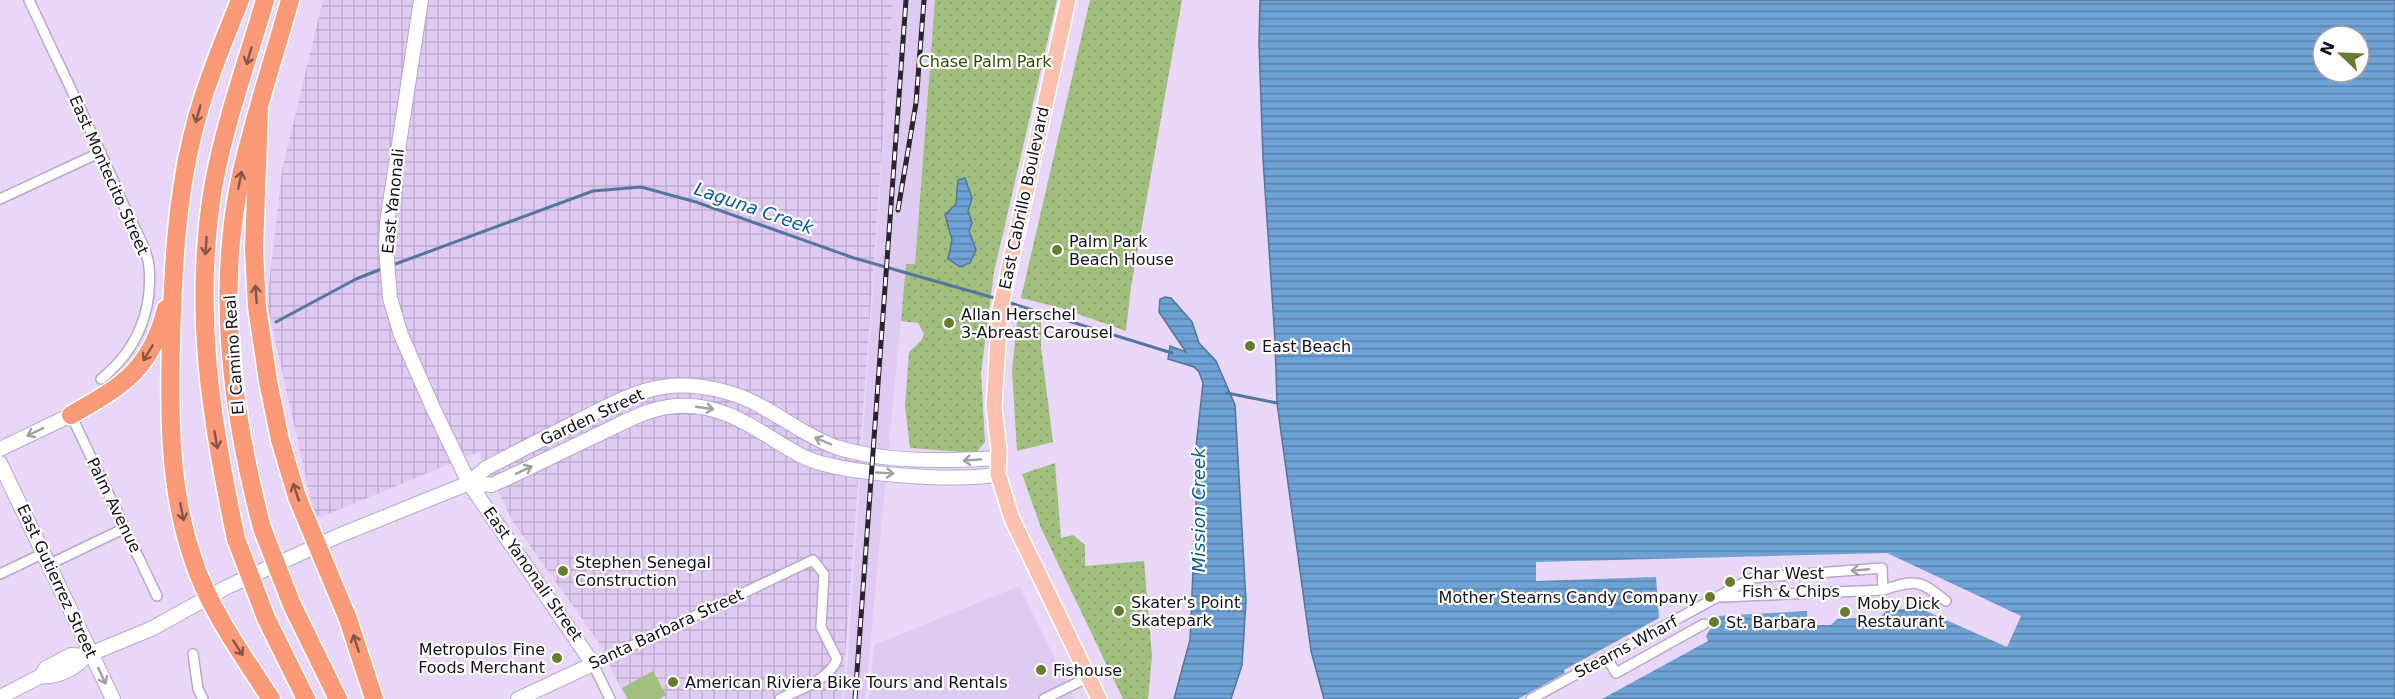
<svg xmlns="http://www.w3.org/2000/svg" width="2395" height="699" viewBox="0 0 2395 699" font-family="'DejaVu Sans',sans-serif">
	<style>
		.built { fill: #dfcaf2 }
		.industrial { fill: url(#industrial-grid) }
		.green { fill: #a0be7e }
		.park { fill: url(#park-dots) }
		.water { fill: url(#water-rules); stroke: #54769c; stroke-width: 1.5; fill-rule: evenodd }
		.pier { fill: #e8d7f7 }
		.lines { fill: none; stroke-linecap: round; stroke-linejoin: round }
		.stream { stroke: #54769c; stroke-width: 3 }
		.street-casing { stroke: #b9a9c8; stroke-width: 12 }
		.secondary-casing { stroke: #b9a9c8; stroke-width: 16 }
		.primary-casing { stroke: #fff; stroke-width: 18 }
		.highway-casing { stroke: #fff; stroke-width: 21 }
		.street { stroke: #fff; stroke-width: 9 }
		.secondary { stroke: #fff; stroke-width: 14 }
		.primary { stroke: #fdc2af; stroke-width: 15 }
		.highway { stroke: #fb9a79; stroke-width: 18 }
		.rail-casing { stroke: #2a2330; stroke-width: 5 }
		.rail { stroke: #fff; stroke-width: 3; stroke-dasharray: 9; stroke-linecap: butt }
		.highway-bridge-casing { stroke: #fff; stroke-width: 21; stroke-linecap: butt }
		.highway-bridge { stroke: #fb9a79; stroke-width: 18 }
		.oneway { stroke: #88544a }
		.oneway2 { stroke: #a19fa3 }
		.poi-dot { fill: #667c2e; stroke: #fff; stroke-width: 2 }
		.labels { text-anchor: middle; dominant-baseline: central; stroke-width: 4.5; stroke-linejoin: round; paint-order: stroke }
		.park-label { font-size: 16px; fill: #314a02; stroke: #fff }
		.street-label { font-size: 16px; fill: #150f1a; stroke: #fff }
		.poi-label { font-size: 16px; fill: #150f1a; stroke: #fff; text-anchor: start }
		.water-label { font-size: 18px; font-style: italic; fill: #085a98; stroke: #fff }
	</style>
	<defs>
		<pattern id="industrial-grid" width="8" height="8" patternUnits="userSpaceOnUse" patternTransform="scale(1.5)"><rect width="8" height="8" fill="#dfcaf2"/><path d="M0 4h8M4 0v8" fill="none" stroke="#beaccf"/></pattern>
		<pattern id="park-dots" width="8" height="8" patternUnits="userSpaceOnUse" patternTransform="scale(1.5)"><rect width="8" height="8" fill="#a0be7e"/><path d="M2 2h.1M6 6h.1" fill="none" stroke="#89a26c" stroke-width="1.8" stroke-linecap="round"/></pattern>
		<pattern id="water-rules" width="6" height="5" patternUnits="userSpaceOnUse" patternTransform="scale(1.5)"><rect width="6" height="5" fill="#6fa2d4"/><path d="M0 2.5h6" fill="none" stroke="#5a82ab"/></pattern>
	</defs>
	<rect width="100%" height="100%" fill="#e8d7f7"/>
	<path class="built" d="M893 0H935L915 265H906L865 699H845Z
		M1019 586 1075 699H869L874 645Z"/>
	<path class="industrial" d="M323 0H893L842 699H626L600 644 513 522 479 452 321 517 314 514 267 303 282 170Z"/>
	<path class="green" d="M653 671 666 695 659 699H628L622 688Z"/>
	<path class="park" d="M935 0H1057L994 272 981 373 985 442 976 453 910 448 905 406 909 352 921 341 924 334 918 323 901 321 906 264H915Z
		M1090 0H1182L1131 287 1126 331 1061 308 1021 298Z
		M1018 314 1041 320V347L1053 442 1017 451 1012 370Z
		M1055 463 1061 538 1073 535 1085 545V566L1144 561 1152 656 1148 699H1123L1041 528 1022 474Z"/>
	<path class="water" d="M1260 0H2395V699H1324L1311 651 1277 403 1275 340 1263 159 1259 43ZM2323 36H2359V72H2323Z
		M965 178 972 198 968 211 972 223 969 231 976 250 970 263 960 267 948 259 952 240 945 215 956 204 958 180Z
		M1165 297 1171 298 1192 322 1199 343 1216 361 1235 405 1246 601 1242 665 1231 699H1174L1190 640 1196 504V447L1203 383 1199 372 1194 367 1168 359 1170 346 1186 352 1159 312 1160 299Z"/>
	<path class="pier" d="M1887 553 2021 616 2007 647 1919 608 1887 610 1880 617 1837 619 1831 625H1808L1807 611 1718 616 1706 636 1708 641 1602 699H1518L1565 673 1564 670 1659 618 1656 577 1536 581V562Z"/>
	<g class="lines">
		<path class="stream" d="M390 266 593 191 641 187 696 202 854 258 998 299
			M1007 302 1172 353
			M276 322 356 279 384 268
			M1227 393 1277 403"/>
		<defs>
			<path id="street" d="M29 0C61 69 95 137 125 208 132 223 148 250 149 267 153 312 136 351 101 379
				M0 199 101 152
				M71 415 157 596
				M50 564 125 528
				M0 574 44 553
				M1883 590C1915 579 1920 580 1946 601
				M193 654 198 689 203 699
				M1607 658 1616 673 1704 624
				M610 699 593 664 813 560 824 574 821 627 837 659C829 681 799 689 780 699
				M1044 699 1089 677
				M1531 699 1752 578 1882 568 1883 590 1722 597"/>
			<path id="secondary" d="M421 0 387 223 386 247 390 298 401 335 433 408 469 483 593 664 518 699
				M0 449 71 415
				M0 463 113 699
				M469 483 492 485C527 469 561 452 595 436 621 424 647 408 676 406 728 402 761 435 804 457 838 474 962 483 998 474
				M41 676C55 678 78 668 85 656
				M0 697 41 676 46 668 71 655 85 656 151 629 227 587 338 536 469 483 486 468C517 452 548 436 580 420 606 407 634 391 663 387 696 382 736 391 764 408 788 421 810 438 836 447 886 463 947 461 999 458"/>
			<path id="primary" d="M1068 0 1000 310 994 407 999 450 998 474 1012 519 1099 699"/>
			<path id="highway" d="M240 0C222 45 203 90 192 137 176 203 173 272 171 340 169 412 169 488 192 556 208 608 242 654 271 699
				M259 110 254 249 257 307 268 381 280 440 297 497 348 619 374 699
				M71 415C122 386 151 370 166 309
				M262 528C232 413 215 290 242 171 255 114 274 57 290 0
				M236 539C211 420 193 311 213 188 224 125 247 62 265 0
				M292 605 338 699
				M266 618 306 699"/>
		</defs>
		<use href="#street" class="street-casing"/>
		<use href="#secondary" class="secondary-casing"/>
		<use href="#primary" class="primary-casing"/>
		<use href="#highway" class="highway-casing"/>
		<use href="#street" class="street"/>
		<use href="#secondary" class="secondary"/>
		<use href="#primary" class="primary"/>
		<use href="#highway" class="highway"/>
		<defs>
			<path id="rail" d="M898 210 916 103 924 0
				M855 699 906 0"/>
		</defs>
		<use href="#rail" class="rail-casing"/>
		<use href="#rail" class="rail"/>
		<defs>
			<path id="highway-bridge" d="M262 528 292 605
				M236 539 266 618"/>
		</defs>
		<use href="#highway-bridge" class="highway-bridge-casing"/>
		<use href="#highway-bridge" class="highway-bridge"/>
	</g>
	<defs><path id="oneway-shaft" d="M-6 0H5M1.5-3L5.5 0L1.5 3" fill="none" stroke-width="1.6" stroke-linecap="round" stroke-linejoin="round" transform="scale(1.5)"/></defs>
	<g class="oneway">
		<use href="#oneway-shaft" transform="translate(249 56) rotate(106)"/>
		<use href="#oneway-shaft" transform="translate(198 114) rotate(106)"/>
		<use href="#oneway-shaft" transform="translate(240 180) rotate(-79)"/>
		<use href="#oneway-shaft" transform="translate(206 246) rotate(94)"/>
		<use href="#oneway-shaft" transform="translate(256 294) rotate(-94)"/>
		<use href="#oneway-shaft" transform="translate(148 353) rotate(121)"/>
		<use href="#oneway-shaft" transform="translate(216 440) rotate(80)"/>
		<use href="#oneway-shaft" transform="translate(296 492) rotate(-109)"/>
		<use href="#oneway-shaft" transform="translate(182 512) rotate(79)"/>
		<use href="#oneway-shaft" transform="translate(356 643) rotate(-108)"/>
		<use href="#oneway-shaft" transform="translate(238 648) rotate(57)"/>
	</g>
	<g class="oneway2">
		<use href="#oneway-shaft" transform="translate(705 408) rotate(8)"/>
		<use href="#oneway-shaft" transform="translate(35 432) rotate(154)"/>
		<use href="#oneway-shaft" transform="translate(823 441) rotate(-157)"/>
		<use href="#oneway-shaft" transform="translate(972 460) rotate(176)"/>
		<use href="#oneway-shaft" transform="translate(524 470) rotate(-25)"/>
		<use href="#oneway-shaft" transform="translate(885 473) rotate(3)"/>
		<use href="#oneway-shaft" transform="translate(1860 570) rotate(175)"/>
		<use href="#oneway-shaft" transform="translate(102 676) rotate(65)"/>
	</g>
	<g class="poi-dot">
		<circle cx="1057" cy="250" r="6"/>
		<circle cx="949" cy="323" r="6"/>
		<circle cx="1250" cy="346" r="6"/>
		<circle cx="563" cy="571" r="6"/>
		<circle cx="1730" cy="582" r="6"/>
		<circle cx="1710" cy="597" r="6"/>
		<circle cx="1119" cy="611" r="6"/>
		<circle cx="1845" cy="612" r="6"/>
		<circle cx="1714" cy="622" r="6"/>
		<circle cx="557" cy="658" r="6"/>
		<circle cx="1041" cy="670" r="6"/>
		<circle cx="673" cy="682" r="6"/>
	</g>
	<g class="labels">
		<g class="park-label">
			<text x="985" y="61">Chase Palm Park</text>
		</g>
		<g class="street-label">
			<text transform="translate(109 175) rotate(66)">East Montecito Street</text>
			<text transform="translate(1024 198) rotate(-78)">East Cabrillo Boulevard</text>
			<text transform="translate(393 201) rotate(-84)">East Yanonali</text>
			<text transform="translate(234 355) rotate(-94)">El Camino Real</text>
			<text transform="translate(592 417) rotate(-25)">Garden Street</text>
			<text transform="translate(114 505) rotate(64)">Palm Avenue</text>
			<text transform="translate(533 574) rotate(55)">East Yanonali Street</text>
			<text transform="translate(57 581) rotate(65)">East Gutierrez Street</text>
			<text transform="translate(666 629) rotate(-25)">Santa Barbara Street</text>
			<text transform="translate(1626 647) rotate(-28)">Stearns Wharf</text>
		</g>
		<g class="poi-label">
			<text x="1069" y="241">Palm Park<tspan x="1069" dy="18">Beach House</tspan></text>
			<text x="961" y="314">Allan Herschel<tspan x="961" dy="18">3-Abreast Carousel</tspan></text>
			<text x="1262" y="346">East Beach</text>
			<text x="575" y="562">Stephen Senegal<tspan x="575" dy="18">Construction</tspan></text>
			<text x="1742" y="573">Char West<tspan x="1742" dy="18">Fish &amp; Chips</tspan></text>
			<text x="1698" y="597" text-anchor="end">Mother Stearns Candy Company</text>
			<text x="1131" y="602">Skater's Point<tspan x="1131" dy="18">Skatepark</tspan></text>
			<text x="1857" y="603">Moby Dick<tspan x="1857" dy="18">Restaurant</tspan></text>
			<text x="1726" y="622">St. Barbara</text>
			<text x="545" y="649" text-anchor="end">Metropulos Fine<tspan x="545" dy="18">Foods Merchant</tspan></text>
			<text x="1053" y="670">Fishouse</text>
			<text x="685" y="682">American Riviera Bike Tours and Rentals</text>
		</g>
		<g class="water-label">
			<text transform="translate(754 208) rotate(19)">Laguna Creek</text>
			<text transform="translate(1198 510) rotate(-90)">Mission Creek</text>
		</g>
	</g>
	<g transform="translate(2341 54) rotate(293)"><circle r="28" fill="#ffffff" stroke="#a19fa3" stroke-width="1.5"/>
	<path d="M0-4.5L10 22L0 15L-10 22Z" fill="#667c2e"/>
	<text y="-9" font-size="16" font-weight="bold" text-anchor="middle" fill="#150f1a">N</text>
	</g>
</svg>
